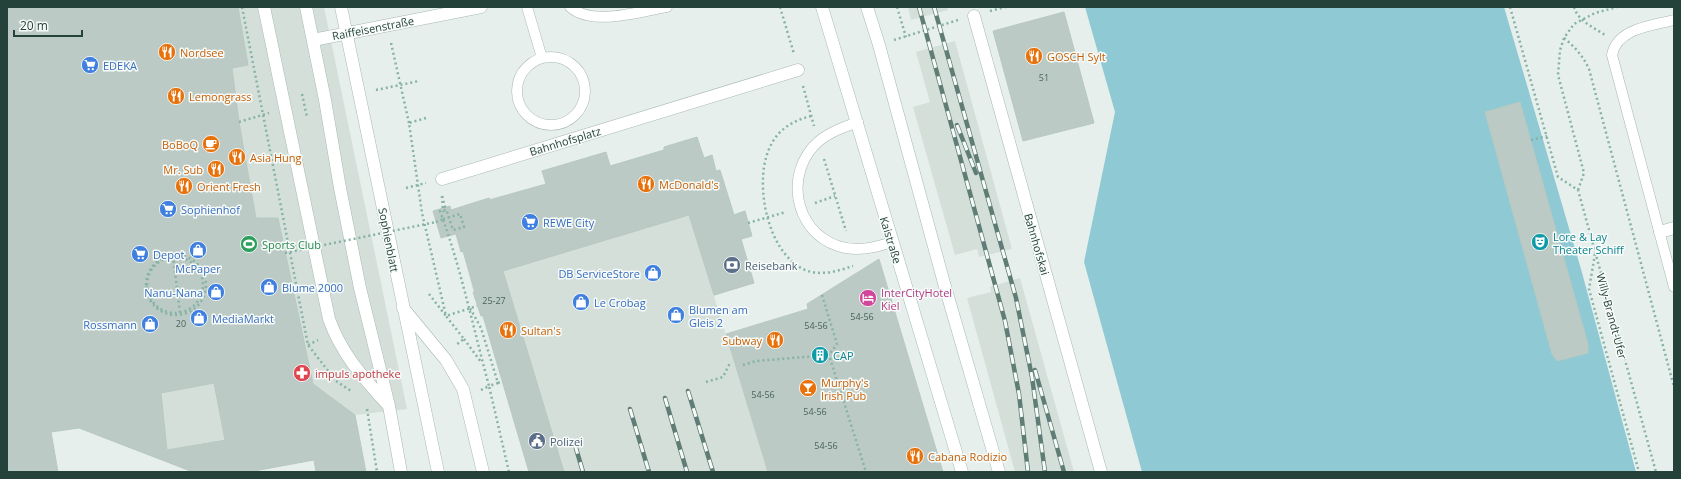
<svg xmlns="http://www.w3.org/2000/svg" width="1681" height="479" viewBox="0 0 1681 479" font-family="'Open Sans',sans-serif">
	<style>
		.built { fill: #d4dfda }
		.water { fill: #8ec9d4 }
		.building { fill: #bbcac4; stroke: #b8c9c2; fill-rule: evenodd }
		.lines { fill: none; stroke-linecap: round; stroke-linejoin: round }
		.service-casing { stroke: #a8b8b2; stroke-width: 11 }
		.pedestrian-casing { stroke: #a8b8b2; stroke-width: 13 }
		.minor-casing { stroke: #a8b8b2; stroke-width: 13 }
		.tertiary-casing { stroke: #a8b8b2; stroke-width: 13 }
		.secondary-casing { stroke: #a4bbb3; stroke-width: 13 }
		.path { stroke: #86b3a5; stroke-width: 2.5; stroke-dasharray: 2 3; stroke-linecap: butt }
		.service { stroke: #fff; stroke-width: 10 }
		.pedestrian { stroke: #fff; stroke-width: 12 }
		.minor { stroke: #fff; stroke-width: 12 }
		.tertiary { stroke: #fff; stroke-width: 12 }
		.secondary { stroke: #fff; stroke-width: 12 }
		.rail-casing { stroke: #5f7d75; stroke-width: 4.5 }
		.rail { stroke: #f7fbf9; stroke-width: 3; stroke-dasharray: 9; stroke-linecap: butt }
		.path-bridge { stroke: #86b3a5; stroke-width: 2.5; stroke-dasharray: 2 3; stroke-linecap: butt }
		.labels { text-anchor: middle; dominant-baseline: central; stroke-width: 3; stroke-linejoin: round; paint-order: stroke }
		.number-label { font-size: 9px; fill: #4a645c }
		.street-label { font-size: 11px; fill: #24423a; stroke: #f7fbf9 }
		.food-label { font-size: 11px; fill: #c56008; stroke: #f7fbf9; text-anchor: start }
		.shop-label { font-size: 11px; fill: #366cbe; stroke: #f7fbf9; text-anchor: start }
		.culture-label { font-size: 11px; fill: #0d838f; stroke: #f7fbf9; text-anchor: start }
		.leisure-label { font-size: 11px; fill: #27864d; stroke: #f7fbf9; text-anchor: start }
		.service-label { font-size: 11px; fill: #4e5e75; stroke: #f7fbf9; text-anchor: start }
		.hotel-label { font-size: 11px; fill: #b23c85; stroke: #f7fbf9; text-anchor: start }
		.health-label { font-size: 11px; fill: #be3a42; stroke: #f7fbf9; text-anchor: start }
	</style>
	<rect width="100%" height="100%" fill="#e6efeb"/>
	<path class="built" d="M7 7H324L407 409 355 415 167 450 161 393 114 400Z
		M908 7H947L948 10 911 20Z
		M955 41 1012 249 979 257 977 249 955 255 913 107 930 102 916 52Z
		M697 137 704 158 712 155 716 171 720 170 734 214 745 211 752 236 741 240 754 283 714 296 768 472H529L483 316H481L477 306 463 252H461L456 234 466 230 459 207 546 184 555 168 606 152 611 166 664 150V147Z
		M1020 278 1074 472H1015L967 298 991 292 990 287Z"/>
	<path class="water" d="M1085 7H1504L1581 269 1636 472H1142L1084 262 1115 112Z"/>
	<path class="building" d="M7 7H238L248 65 232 68 239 122 256 218H278L313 384 355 415 366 472H316L314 460 249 472H193L79 428 51 432 58 472H7ZM214 383 225 440 167 450 161 393Z
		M1064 12 1094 123 1023 141 993 31Z
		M1520 102 1588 344V353L1557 361 1552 354 1485 112Z
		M697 137 704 158 712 155 716 171 720 170 734 215 745 211 752 236 741 239 754 283 714 295 689 215 503 271 564 472H529L483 316H481L473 292H475L463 251 461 252 456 234 441 238 433 211 450 206 451 210 489 198 490 200 546 184 542 171 606 152 610 166 664 150V147Z
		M879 259 943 472H768L726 334 808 309 807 304Z"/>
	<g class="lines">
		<defs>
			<path id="service" d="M527 7 542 58
				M570 7C593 27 640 11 667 7
				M1674 20C1652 26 1617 28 1612 55L1674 287
				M517 91a34 34 0 1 1 68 0a34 34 0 1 1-68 0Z
				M858 122C844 127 830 132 819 141 784 171 793 231 838 246 856 252 874 248 892 242"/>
			<path id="pedestrian" d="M974 16 1101 472
				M442 179 798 70"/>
			<path id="minor" d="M264 7 329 319C342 355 363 377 388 405
				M306 7 325 100 340 188 360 288 389 406 401 472
				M313 40 481 7
				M1660 232 1674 228
				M403 308 446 360 463 389 483 472"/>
			<path id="tertiary" d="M341 7 438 472"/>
			<path id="secondary" d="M822 7 962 472
				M867 7 879 45 944 283 999 472"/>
		</defs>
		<use href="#service" class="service-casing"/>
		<use href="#pedestrian" class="pedestrian-casing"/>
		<use href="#minor" class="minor-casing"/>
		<use href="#tertiary" class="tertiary-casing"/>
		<use href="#secondary" class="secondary-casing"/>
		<path class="path" d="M242 7 308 345 336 381 351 391
			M780 7 794 54
			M897 7 906 37
			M1510 7 1558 177 1578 190 1656 472
			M1574 7C1578 21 1593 27 1605 35
			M990 11 1006 7
			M1564 38C1575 47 1583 56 1589 69L1674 387
			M894 40 958 20
			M391 43 409 123
			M803 86 814 126
			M376 90 419 81
			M302 94 307 117
			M811 116C795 120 780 128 772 143 752 177 766 251 803 269 819 277 838 271 853 266
			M426 118 409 123 422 213 446 316 464 339 456 345
			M239 122 269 113
			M1531 140 1547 136
			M824 159 846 231
			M406 188 426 183
			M1578 190 1584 173 1558 75 1560 50 1564 38 1574 24 1595 13 1617 7
			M442 196 446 210 440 211C461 268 473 327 489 386L498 383 481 328 470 308
			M815 203 835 196
			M443 219 460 214 464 227 453 230 446 209
			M436 222 444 219
			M748 223 786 212
			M284 248 297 245
			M1595 254 1589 289 1639 472
			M146 285a30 30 0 1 1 60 0a30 30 0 1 1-60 0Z
			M173 256 180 313
			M147 285a28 28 0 1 1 56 0a28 28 0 1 1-56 0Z
			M429 294 446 316 477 306
			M822 295 837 344 829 355
			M464 339 481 362
			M308 345 318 340
			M743 365 756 361 829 355 866 472
			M706 382 723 377 730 363
			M498 383 502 381
			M481 390 489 386 509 472
			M367 409 377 472"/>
		<use href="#service" class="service"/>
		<use href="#pedestrian" class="pedestrian"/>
		<use href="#minor" class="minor"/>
		<use href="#tertiary" class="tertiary"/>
		<use href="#secondary" class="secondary"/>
		<defs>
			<path id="rail" d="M919 7 1005 321 1019 394 1028 472
				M934 7 1016 298 1032 377 1045 472
				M957 125 976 173
				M1035 370 1064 472
				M688 391 713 472
				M665 398 687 472
				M630 409 649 472
				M575 445 583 472"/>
		</defs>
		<use href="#rail" class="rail-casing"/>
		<use href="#rail" class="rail"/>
		<path class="path-bridge" d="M442 196 443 212
			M285 253 436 222"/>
	</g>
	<defs>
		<symbol id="restaurant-disc" viewBox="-11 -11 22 22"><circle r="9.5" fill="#e8710a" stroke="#f7fbf9"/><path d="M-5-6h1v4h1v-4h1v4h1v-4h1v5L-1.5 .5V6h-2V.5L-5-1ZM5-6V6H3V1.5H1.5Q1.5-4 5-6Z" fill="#fff"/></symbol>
		<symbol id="supermarket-disc" viewBox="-11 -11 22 22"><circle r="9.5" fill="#3f7fe0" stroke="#f7fbf9"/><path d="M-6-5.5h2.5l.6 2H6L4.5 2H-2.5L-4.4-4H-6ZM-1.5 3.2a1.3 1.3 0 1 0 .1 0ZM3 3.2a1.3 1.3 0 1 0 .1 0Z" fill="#fff"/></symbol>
		<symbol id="cafe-disc" viewBox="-11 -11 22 22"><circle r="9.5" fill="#e8710a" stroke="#f7fbf9"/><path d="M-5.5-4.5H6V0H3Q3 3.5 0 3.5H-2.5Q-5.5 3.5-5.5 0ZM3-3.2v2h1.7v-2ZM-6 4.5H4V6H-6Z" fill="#fff"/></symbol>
		<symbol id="theatre-disc" viewBox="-11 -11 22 22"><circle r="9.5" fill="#0f9aa8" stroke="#f7fbf9"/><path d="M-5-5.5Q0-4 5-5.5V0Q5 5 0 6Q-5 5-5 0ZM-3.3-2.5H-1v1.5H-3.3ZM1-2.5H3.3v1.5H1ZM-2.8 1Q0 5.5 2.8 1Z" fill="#fff"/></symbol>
		<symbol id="stadium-disc" viewBox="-11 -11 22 22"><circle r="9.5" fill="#2e9e5b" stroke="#f7fbf9"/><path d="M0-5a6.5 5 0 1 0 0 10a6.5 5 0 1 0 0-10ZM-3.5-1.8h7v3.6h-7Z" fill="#fff"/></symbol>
		<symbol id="shop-disc" viewBox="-11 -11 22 22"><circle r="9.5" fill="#3f7fe0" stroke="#f7fbf9"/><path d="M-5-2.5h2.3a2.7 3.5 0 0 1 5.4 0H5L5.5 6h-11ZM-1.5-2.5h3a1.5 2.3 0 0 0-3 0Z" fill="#fff"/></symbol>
		<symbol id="bank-disc" viewBox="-11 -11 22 22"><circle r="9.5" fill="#5c6f8a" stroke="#f7fbf9"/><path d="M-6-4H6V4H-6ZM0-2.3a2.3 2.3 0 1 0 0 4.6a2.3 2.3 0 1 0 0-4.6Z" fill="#fff"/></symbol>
		<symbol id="hotel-disc" viewBox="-11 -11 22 22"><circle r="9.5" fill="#d1479c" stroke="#f7fbf9"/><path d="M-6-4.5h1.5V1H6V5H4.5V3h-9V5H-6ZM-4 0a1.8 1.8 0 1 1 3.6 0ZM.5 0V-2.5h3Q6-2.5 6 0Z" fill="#fff"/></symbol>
		<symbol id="building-disc" viewBox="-11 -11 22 22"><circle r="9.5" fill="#0f9aa8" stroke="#f7fbf9"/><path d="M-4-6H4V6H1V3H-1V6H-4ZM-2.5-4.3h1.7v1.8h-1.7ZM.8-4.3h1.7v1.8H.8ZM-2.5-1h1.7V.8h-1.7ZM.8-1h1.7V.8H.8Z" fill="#fff"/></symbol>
		<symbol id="pharmacy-disc" viewBox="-11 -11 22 22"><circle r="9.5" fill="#e0444e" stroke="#f7fbf9"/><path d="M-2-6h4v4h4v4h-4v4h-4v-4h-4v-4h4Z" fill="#fff"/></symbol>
		<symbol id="bar-disc" viewBox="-11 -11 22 22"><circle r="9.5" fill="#e8710a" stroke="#f7fbf9"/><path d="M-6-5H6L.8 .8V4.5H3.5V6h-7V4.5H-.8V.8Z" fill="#fff"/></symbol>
		<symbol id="civic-disc" viewBox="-11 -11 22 22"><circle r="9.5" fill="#5c6f8a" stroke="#f7fbf9"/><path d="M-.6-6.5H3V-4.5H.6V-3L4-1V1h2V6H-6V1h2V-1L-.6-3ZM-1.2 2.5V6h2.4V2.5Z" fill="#fff"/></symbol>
	</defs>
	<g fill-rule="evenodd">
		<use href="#restaurant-disc" x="157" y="42" width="20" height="20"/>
		<use href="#restaurant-disc" x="1024" y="46" width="20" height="20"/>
		<use href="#supermarket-disc" x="80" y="55" width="20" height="20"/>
		<use href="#restaurant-disc" x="166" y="86" width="20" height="20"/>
		<use href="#cafe-disc" x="201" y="134" width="20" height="20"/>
		<use href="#restaurant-disc" x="227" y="147" width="20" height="20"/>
		<use href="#restaurant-disc" x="206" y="159" width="20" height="20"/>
		<use href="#restaurant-disc" x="636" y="174" width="20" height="20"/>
		<use href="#restaurant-disc" x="174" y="176" width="20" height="20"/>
		<use href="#supermarket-disc" x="158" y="199" width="20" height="20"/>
		<use href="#supermarket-disc" x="520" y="212" width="20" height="20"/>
		<use href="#theatre-disc" x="1530" y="232" width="20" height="20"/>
		<use href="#stadium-disc" x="239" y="234" width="20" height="20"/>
		<use href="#shop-disc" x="188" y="240" width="20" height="20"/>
		<use href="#supermarket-disc" x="130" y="244" width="20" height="20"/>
		<use href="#bank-disc" x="722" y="255" width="20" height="20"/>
		<use href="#shop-disc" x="643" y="263" width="20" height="20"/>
		<use href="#shop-disc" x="259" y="277" width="20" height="20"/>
		<use href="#shop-disc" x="206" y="282" width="20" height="20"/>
		<use href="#hotel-disc" x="858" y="288" width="20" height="20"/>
		<use href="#shop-disc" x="571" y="292" width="20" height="20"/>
		<use href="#shop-disc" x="666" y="305" width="20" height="20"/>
		<use href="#shop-disc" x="189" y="308" width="20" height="20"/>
		<use href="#shop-disc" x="140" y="314" width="20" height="20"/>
		<use href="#restaurant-disc" x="498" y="320" width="20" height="20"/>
		<use href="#restaurant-disc" x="765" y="330" width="20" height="20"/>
		<use href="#building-disc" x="810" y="345" width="20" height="20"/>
		<use href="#pharmacy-disc" x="292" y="363" width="20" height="20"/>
		<use href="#bar-disc" x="798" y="378" width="20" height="20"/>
		<use href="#civic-disc" x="527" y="431" width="20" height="20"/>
		<use href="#restaurant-disc" x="905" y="446" width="20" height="20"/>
	</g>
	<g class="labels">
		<g class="number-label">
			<text x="1044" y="77">51</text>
			<text x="494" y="300">25-27</text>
			<text x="862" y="316">54-56</text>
			<text x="181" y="323">20</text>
			<text x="816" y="325">54-56</text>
			<text x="763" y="394">54-56</text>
			<text x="815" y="411">54-56</text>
			<text x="826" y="445">54-56</text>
		</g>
		<g class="street-label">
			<text transform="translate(373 28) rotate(-11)">Raiffeisenstraße</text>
			<text transform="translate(565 141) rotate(-17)">Bahnhofsplatz</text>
			<text transform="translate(389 240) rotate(79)">Sophienblatt</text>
			<text transform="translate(891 240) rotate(73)">Kaistraße</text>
			<text transform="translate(1037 244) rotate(74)">Bahnhofskai</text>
			<text transform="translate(1612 316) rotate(75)">Willy-Brandt-Ufer</text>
		</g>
		<g class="food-label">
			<text x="180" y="52">Nordsee</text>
			<text x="1047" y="56">GOSCH Sylt</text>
			<text x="189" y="96">Lemongrass</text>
			<text x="198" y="144" text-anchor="end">BoBoQ</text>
			<text x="250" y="157">Asia Hung</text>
			<text x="203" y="169" text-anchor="end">Mr. Sub</text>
			<text x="659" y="184">McDonald's</text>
			<text x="197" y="186">Orient Fresh</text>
			<text x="521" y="330">Sultan's</text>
			<text x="762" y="340" text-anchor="end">Subway</text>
			<text x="821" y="382">Murphy's<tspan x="821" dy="13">Irish Pub</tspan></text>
			<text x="928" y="456">Cabana Rodizio</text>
		</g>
		<g class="shop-label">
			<text x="103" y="65">EDEKA</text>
			<text x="181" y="209">Sophienhof</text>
			<text x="543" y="222">REWE City</text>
			<text x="153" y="254">Depot</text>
			<text x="198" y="268" text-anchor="middle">McPaper</text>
			<text x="640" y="273" text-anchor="end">DB ServiceStore</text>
			<text x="282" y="287">Blume 2000</text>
			<text x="203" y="292" text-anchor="end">Nanu-Nana</text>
			<text x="594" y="302">Le Crobag</text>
			<text x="689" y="309">Blumen am<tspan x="689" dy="13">Gleis 2</tspan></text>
			<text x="212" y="318">MediaMarkt</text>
			<text x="137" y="324" text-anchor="end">Rossmann</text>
		</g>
		<g class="culture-label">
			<text x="1553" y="236">Lore &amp; Lay<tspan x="1553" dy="13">Theater Schiff</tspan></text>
			<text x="833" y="355">CAP</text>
		</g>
		<g class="leisure-label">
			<text x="262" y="244">Sports Club</text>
		</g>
		<g class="service-label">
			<text x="745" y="265">Reisebank</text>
			<text x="550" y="441">Polizei</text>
		</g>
		<g class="hotel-label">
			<text x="881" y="292">InterCityHotel<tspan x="881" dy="13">Kiel</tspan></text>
		</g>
		<g class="health-label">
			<text x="315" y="373">impuls apotheke</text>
		</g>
	</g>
	<rect width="1681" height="479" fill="none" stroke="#24423a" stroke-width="16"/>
	<path d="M14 30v6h68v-6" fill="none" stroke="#24423a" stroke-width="2"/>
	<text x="20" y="30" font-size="12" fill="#24423a" stroke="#f7fbf9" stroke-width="3" paint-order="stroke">20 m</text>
</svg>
